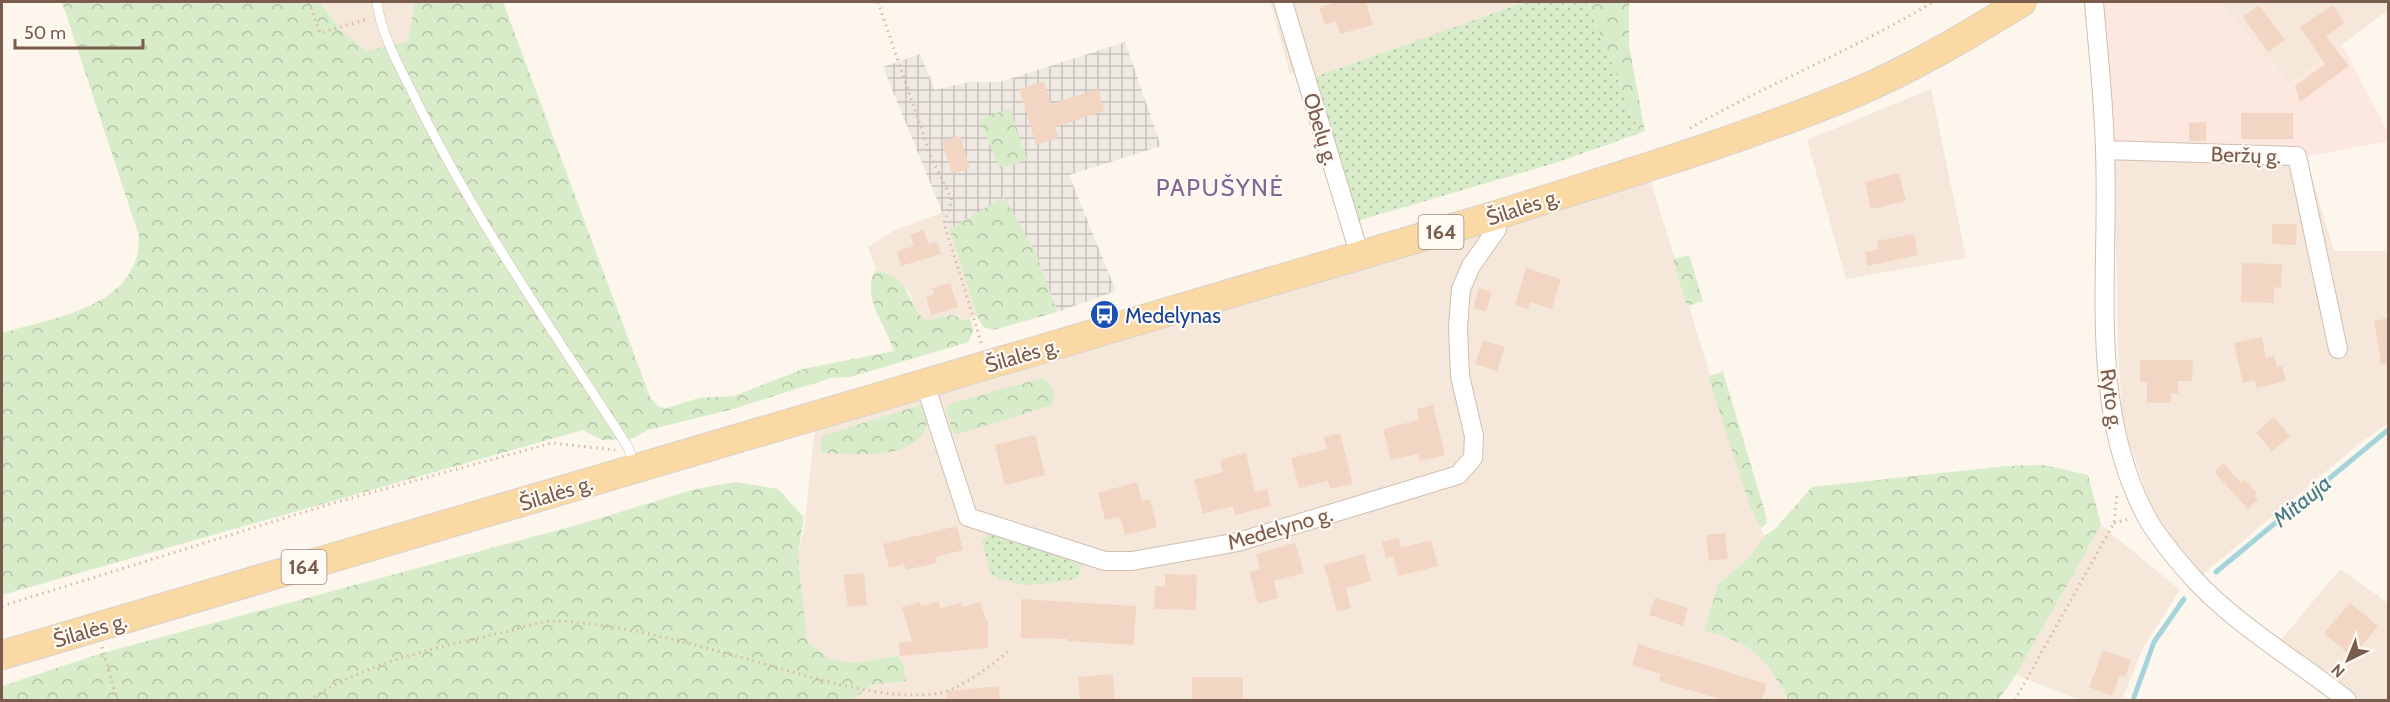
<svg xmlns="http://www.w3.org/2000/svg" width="2390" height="702" viewBox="0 0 2390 702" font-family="Cabin,sans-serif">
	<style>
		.residential { fill: #f5e8da }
		.commercial { fill: #fde8e0 }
		.industrial { fill: url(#industrial-grid) }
		.grass { fill: url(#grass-dots) }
		.forest { fill: url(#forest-crowns) }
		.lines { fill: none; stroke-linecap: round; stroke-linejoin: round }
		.stream { stroke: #a5d3da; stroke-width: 5 }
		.building { fill: #f3d5c3 }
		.lane-casing { stroke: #d1beb0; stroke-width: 10 }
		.street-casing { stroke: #d1beb0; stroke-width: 20 }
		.primary-casing { stroke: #dad1cd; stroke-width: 30 }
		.path { stroke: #d9b8a5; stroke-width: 3; stroke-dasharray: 1.5 4.5; stroke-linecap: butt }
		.lane { stroke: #fff; stroke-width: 9 }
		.street { stroke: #fff; stroke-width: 18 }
		.primary { stroke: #fbd9a5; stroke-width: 28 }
		.labels { text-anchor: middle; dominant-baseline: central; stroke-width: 4.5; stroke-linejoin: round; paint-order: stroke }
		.shield { fill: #fffaf3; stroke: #a28b7f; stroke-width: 1.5 }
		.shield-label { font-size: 20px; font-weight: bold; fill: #7a5c4d }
		.street-label { font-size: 21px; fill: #7a5c4d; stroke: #fffaf3 }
		.transit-label { font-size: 21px; fill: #164399; stroke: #fffaf3; text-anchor: start }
		.water-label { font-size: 22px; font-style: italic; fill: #437c86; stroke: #fffaf3 }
		.quarter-label { font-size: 24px; letter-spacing: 1.5px; fill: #846695; stroke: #fffaf3 }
	</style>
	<defs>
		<pattern id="industrial-grid" width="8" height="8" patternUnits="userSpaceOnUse" patternTransform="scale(1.5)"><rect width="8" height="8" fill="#efe9e4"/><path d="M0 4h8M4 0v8" fill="none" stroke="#c7c0bb"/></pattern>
		<pattern id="grass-dots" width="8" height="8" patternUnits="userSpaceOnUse" patternTransform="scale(1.5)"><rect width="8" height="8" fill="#d8ecc9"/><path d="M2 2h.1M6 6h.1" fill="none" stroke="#b4c2a5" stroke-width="1.8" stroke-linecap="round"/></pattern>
		<pattern id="forest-crowns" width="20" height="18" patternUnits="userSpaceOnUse" patternTransform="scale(1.5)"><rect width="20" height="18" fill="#d8ecc9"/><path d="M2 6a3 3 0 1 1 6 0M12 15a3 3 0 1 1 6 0" fill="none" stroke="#b4c2a5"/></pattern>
	</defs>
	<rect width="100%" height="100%" fill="#fdf6ec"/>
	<path class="residential" d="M320 2H415L408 41 367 51 343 33Z
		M1270 2H1525L1306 80 1302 70 1290 74Z
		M2219 2H2385L2388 10 2290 84Z
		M1931 89 1966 258 1846 279 1807 140Z
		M2114 151 2306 157 2334 251H2388V423L2359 444 2202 575 2166 532 2153 510 2123 426 2118 352Z
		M1650 178 1751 510 1765 536 1748 559 1718 584 1704 629 1743 643 1765 659 1787 697V700H852L872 685 906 681 897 656 853 663 829 659 807 641 798 554 804 530 815 427Z
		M943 212 977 316 963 320 958 315H951L934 321 925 320 915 308 910 292 885 273 876 270 868 247 893 231Z
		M2101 525 2180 590 2143 648 2122 700H2079L2016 675Z
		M2340 569 2388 603V700H2329L2270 653Z"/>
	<path class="commercial" d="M2104 2H2219L2290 84 2342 45 2388 132V141L2306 157 2114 151Z"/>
	<path class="industrial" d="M1125 42 1161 146 1069 175 1116 291 1057 312 1036 253 1004 198 949 229 883 67 920 54 935 90 969 82H1000Z"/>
	<path class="grass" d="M1525 2H1587L1640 133 1555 163 1350 223 1306 80Z
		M989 532 1082 562 1078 578C1049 584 1016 591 990 573L982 542Z"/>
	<path class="forest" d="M62 2H320L343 33 367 51 408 41 415 2H503L650 397 659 407 667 408 699 398 734 396 803 369 894 351C887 328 859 293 876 270 915 283 903 297 925 320 939 321 951 309 963 320L970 318 973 330 969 342 850 377 831 378 733 409 648 430 631 439 602 440 583 430 2 595V333C47 319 119 311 136 259 139 253 138 243 139 236Z
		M1587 2H1629V46L1645 131 1640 133Z
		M1010 108 1027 160 1000 168 979 120Z
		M1004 197 1036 253 1057 312 993 330 983 327 977 316 949 229Z
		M1689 255 1703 301 1687 306 1673 259Z
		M1723 372 1765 512 1767 523 1761 528 1751 510 1708 376Z
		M1043 378C1054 384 1054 393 1053 405L958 434 953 432 946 410 948 404Z
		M921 405 928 420C925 429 922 437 914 443 893 458 845 454 821 453L822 436Z
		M2044 465 2088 475 2101 525 2016 675 1998 700H1787V697C1760 650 1755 647 1704 630L1718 584 1748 559 1765 536 1775 529 1812 487 2007 466Z
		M736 482 778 489 804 517 798 554 807 641 830 659 853 663 897 656 904 667 906 681 872 685 852 700H2V686L99 654 584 523 695 489Z"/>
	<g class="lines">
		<path class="stream" d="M2216 572 2388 430
			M2133 700 2154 642 2184 599"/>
	</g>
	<path class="building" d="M1337 2H1366L1373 25 1340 34 1336 21 1325 25 1319 7Z
		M2259 5 2285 40 2268 52 2243 17Z
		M2333 5 2345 23 2326 36 2349 66 2300 102 2295 86 2325 64 2300 27Z
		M1044 81 1051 104 1098 89 1105 111 1055 127 1059 138 1036 145 1019 89Z
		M2241 113H2293V139H2241Z
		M2206 122V141H2189V123Z
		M960 136 970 168 952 174 942 141Z
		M1899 173 1906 201 1871 209 1865 182Z
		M2272 224H2297L2296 245 2272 244Z
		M924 230 928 244 937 242 941 254 901 266 897 251 914 246 910 235Z
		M1914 234 1918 255 1867 266 1865 252 1879 249 1877 241Z
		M2242 263 2282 264 2281 288 2274 287V303L2241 302Z
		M1526 268 1561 279 1552 309 1530 302 1528 309 1515 305Z
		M950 283 958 307 931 315 926 297 934 294 932 288Z
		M1479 288 1492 292 1486 312 1473 308Z
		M2388 318V364H2381L2374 321Z
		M2262 337 2266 358 2274 356 2277 367 2282 366 2286 381 2256 388 2255 380 2243 383 2234 343Z
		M1483 340 1505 347 1497 371 1475 364Z
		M2140 360H2193L2192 381H2178V394L2171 393V403H2147V382L2140 381Z
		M1433 405 1445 455 1420 461 1418 454 1391 460 1383 429 1419 420 1417 409Z
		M2274 417 2290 436 2272 451 2256 433Z
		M1340 433 1353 484 1330 489 1328 481 1299 488 1291 458 1327 449 1324 437Z
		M1035 435 1045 475 1005 485 995 445Z
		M1246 453 1255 492 1267 489 1271 506 1235 515 1233 506 1203 514 1194 480 1223 472 1220 460Z
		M2223 463 2241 483 2245 480 2257 493 2254 496 2258 499 2248 509 2214 472Z
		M1137 482 1142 501 1150 499 1157 527 1125 535 1120 517 1105 520 1098 493Z
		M957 526 963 550 936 557 937 563 906 570 904 564 889 568 883 544Z
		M1725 533 1728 559 1709 561 1706 535Z
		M1399 538 1401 548 1431 540 1438 566 1398 576 1393 556 1386 558 1382 542Z
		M1295 543 1304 573 1274 581 1278 598 1258 604 1249 572 1260 569 1256 554Z
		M1364 554 1371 581 1346 588 1351 608 1337 612 1324 565Z
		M864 573 867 605 848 607 843 575Z
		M1165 574 1197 575 1196 610 1154 609 1155 586H1165Z
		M1655 598 1688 608 1683 626 1649 615Z
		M1021 599 1136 606 1134 645 1067 641V639L1021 638Z
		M939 601 940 609 961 602 962 607 980 602 988 623V648L900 656 899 643 912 641 902 607 920 602 921 607Z
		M2350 603 2378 626 2352 657 2324 633Z
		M1638 644 1767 684 1762 700H1723L1659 681 1661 674 1632 665Z
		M2103 650 2131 660 2125 677 2120 675 2112 696 2089 687Z
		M1113 674 1115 700H1080L1078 677Z
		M1192 677H1243V700H1192Z
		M999 686 1000 700H947V691Z"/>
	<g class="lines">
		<defs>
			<path id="lane" d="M377 2C381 36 402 71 417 102 477 223 555 334 628 447L635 467"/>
			<path id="street" d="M1283 2 1360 256
				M2094 2C2098 51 2104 101 2105 151 2110 272 2087 402 2145 514 2156 536 2177 560 2194 579 2234 623 2300 663 2347 700
				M2105 150 2297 156 2338 349
				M925 384 968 517 1105 561H1132L1238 542 1458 475 1473 458 1474 436 1460 376 1458 327 1461 289 1471 266 1497 229V215"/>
			<path id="primary" d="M2 655 1497 215C1615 177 1735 142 1850 95 1910 70 1967 36 2022 2"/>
		</defs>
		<use href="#lane" class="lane-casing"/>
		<use href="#street" class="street-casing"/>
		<use href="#primary" class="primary-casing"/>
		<path class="path" d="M309 2 320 33 368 19
			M878 2 931 157 952 200 944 223 982 345
			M1690 128C1770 83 1855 49 1933 2
			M2114 523 2129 519
			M2 606 330 504 552 443 615 450
			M102 647 117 700
			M309 700C367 662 438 647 505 632 522 628 542 620 559 621 630 625 699 646 768 665 818 679 889 702 941 693 967 685 990 666 1010 650
			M2015 700 2114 523 2117 494"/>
		<use href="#lane" class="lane"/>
		<use href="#street" class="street"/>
		<use href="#primary" class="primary"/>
	</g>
	<defs>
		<symbol id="bus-disc" viewBox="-11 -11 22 22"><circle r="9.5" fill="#1a4fb4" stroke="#fffaf3"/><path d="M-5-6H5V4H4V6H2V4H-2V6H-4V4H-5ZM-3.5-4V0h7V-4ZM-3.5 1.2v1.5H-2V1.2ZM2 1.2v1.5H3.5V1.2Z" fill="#fff"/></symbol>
	</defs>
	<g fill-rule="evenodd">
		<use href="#bus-disc" x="1088" y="298" width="33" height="33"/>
	</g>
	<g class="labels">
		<g class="shield">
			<rect x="1418.5" y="215" width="45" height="34" rx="4.5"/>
			<rect x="281.5" y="550" width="45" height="34" rx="4.5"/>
		</g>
		<g class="shield-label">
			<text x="1441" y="232">164</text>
			<text x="304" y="567">164</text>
		</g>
		<g class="street-label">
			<text transform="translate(1321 129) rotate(73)">Obelų g.</text>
			<text transform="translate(2246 155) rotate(2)">Beržų g.</text>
			<text transform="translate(1523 207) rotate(-18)">Šilalės g.</text>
			<text transform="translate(1022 355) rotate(-16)">Šilalės g.</text>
			<text transform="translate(2112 399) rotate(82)">Ryto g.</text>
			<text transform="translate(556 493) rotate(-17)">Šilalės g.</text>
			<text transform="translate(1280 528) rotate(-16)">Medelyno g.</text>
			<text transform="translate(90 630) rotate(-16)">Šilalės g.</text>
		</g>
		<g class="transit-label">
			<text x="1125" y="315">Medelynas</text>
		</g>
		<g class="water-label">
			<text transform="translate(2302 501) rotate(-39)">Mitauja</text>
		</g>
		<g class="quarter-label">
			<text x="1220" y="187">PAPUŠYNĖ</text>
		</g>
	</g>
	<rect width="2390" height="702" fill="none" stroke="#7a5c4d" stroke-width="6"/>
	<g transform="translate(2348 660) rotate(223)" stroke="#fffaf3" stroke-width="4.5" paint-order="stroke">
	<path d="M0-4.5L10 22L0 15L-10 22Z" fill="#7a5c4d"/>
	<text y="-9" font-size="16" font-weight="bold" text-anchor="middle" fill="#7a5c4d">N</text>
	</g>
	<path d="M15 39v9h128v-9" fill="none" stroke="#7a5c4d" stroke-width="3"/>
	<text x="24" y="39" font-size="18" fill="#7a5c4d" stroke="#fffaf3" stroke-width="4.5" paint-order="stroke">50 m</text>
</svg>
